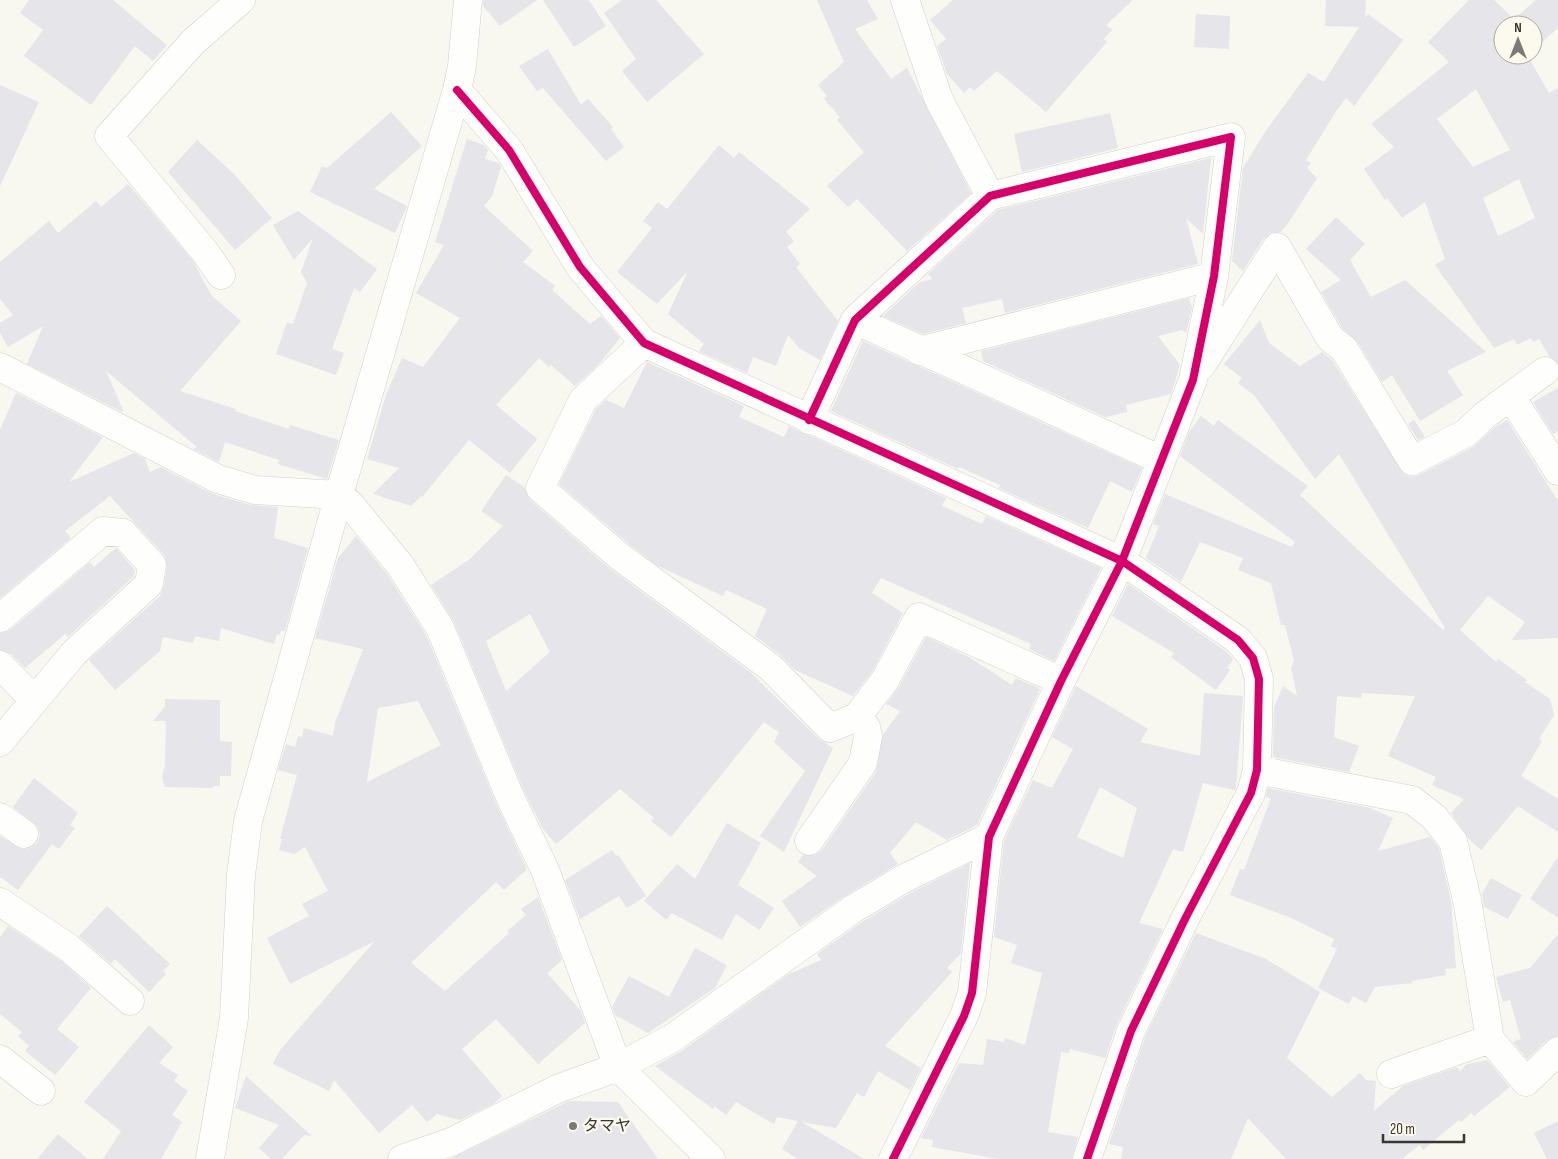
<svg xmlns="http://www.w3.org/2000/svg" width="1558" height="1159" viewBox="0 0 1558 1159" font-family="'Sofia Sans Condensed','Noto Sans JP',sans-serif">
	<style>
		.building { fill: #e5e5ea; fill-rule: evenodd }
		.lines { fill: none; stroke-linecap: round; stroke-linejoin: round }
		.minor-casing { stroke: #d0d0cb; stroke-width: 29 }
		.minor { stroke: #fefefd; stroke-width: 28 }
		.cycleway-casing { stroke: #fcf9ed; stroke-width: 11 }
		.cycleway { stroke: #d6006c; stroke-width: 8 }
		.poi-dot { fill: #7b7a74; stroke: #fcf9ed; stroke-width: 2 }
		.labels { text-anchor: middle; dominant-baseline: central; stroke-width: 4.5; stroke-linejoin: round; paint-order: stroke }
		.poi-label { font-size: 16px; fill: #383732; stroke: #fcf9ed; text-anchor: start }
	</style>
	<rect width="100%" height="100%" fill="#f8f7f0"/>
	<path class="building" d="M29 0H113L167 45 153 61 135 46 91 105 24 56 43 30 20 13Z
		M483 0H537L500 26 483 6Z
		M543 0H589L606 26 574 47Z
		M622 0H656L704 54 647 102 622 71 636 59 604 13Z
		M817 0H867L878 19 855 29 891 79 907 68 971 193 907 251 857 199 848 207 827 186 864 152 837 120 840 117 824 99 827 96 818 85 844 62Z
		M953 0H1133L1106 25 1112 30 1104 39 1107 42 1046 112 997 71 974 91 970 87 964 93 947 74 937 46 946 39 930 20Z
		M1326 0H1366L1365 18 1368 14 1403 40 1354 106 1346 98 1335 113 1306 160 1311 163 1307 168 1317 178 1287 225 1281 232 1270 233 1264 238 1243 271 1232 261 1243 168 1265 132 1308 73 1324 82 1359 27 1325 26Z
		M1469 0H1494L1514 19 1536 0H1558V28L1533 50V25H1503V55H1527L1549 93 1558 88V363L1549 356 1539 339 1533 342 1531 338 1517 345 1514 339 1494 348 1435 265 1445 259 1425 202 1402 218 1387 198 1385 200 1364 169 1394 147 1371 124 1449 62 1428 42ZM1476 89 1510 150 1473 167 1437 119ZM1519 179 1535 218 1498 236 1483 198Z
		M1196 14 1230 16 1229 49 1194 47Z
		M548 49 581 105 588 99 613 127 611 129 624 147 606 161 543 88 537 91 519 66Z
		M0 85 39 102 0 186Z
		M391 112 422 146 374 189 407 206 395 233 310 192 322 166 327 168Z
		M1110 113 1118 148 1022 172 1014 134Z
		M467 139 484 145 488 150 485 159 499 163 501 167 492 196 484 206 533 251 523 262 555 286 552 290 590 324 601 316 620 338 599 364 575 386 551 365 549 367 539 358 496 405 537 439 510 473 469 440 422 497 421 496 411 506 373 494 399 468 367 459 386 395 402 358 423 367 460 318 416 293 444 245 435 242Z
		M197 140 234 174 272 218 235 250 168 172Z
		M719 145 734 158 739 152 810 209 786 232 794 241 787 247 800 264 796 267 838 321 820 360 799 348 788 335 776 366 753 357 747 373 699 351 704 344 668 314 688 271 657 304 617 272 652 228 643 221 658 202 667 209Z
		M1211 158 1203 234 1186 218 1198 264 1005 313 1002 299 962 308 966 323 923 334 883 316 920 282 933 279 928 274 998 210Z
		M128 184 193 261 211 295 241 321 180 391 236 409 235 411 289 429 290 425 339 440 327 479 278 464 279 460 225 442 219 462 193 449 197 447 106 371 123 410 122 412 27 364 43 326 8 347 0 333V323L13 315 0 299V262L49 221 58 233 96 201 101 207Z
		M298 211 377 269 360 292 354 288 332 349 344 353 336 375 276 354 287 322 293 324 307 283 301 272 313 238 294 260 273 225Z
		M1336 217 1365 244 1350 260 1371 297 1405 280 1486 352 1447 371 1463 395 1420 421 1392 375 1382 382 1357 341 1342 328 1321 292 1341 280 1306 249Z
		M1189 298 1192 308 1186 333 1182 330 1158 336 1180 365 1171 394 1126 405 1127 412 1105 417 983 361 981 351Z
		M1260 320 1269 343 1300 366 1322 352 1332 360 1404 474 1411 477 1419 475 1473 447 1495 427 1507 420 1558 501V638L1512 640 1525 622 1488 596 1460 630 1496 662 1498 659 1527 680 1525 682 1550 699 1554 715 1539 739 1542 741 1521 776 1558 799V832L1518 806 1481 850 1469 839 1451 813 1464 799 1432 785 1436 777 1388 756 1415 696 1362 693 1361 698 1337 696 1334 737 1359 746 1349 772 1273 757 1274 707 1283 686 1297 696 1291 668 1294 661 1285 625H1281L1271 583 1238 570 1243 558 1200 542 1181 582 1146 558 1159 526 1153 524 1165 494 1292 547 1295 542 1180 456 1189 432 1201 416 1214 426 1218 420 1308 486 1300 495 1443 630 1445 628 1339 454 1315 479 1255 396 1238 383 1242 378 1224 364Z
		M863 341 1142 468 1132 492 1110 481 1088 528 999 488 1000 485 959 467 958 469 831 411Z
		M647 362 744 406 739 417 784 437 789 426 946 498 942 506 982 524 986 516 1101 568 1054 661 1029 649 1031 644 881 578 872 593 903 613 872 672 853 696 795 670 779 654 755 636 767 609 726 590 723 596 658 566 629 544 559 484 596 409 606 400 624 408Z
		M1558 388V431L1553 434 1533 402Z
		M16 393 103 437 69 482 134 453 145 459 150 472 160 467 213 494 251 505 278 507 274 538 308 548 285 631 281 630 280 635 277 634 274 644 221 628 219 641 195 636 193 643 163 637 160 651 115 690 89 660 160 596 164 586 167 567 164 555 110 496 65 531 71 538 0 598V430Z
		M1414 420 1425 437 1418 440 1408 424Z
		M506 475 524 487 530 500 609 568 750 672 819 739 833 748 784 852 760 836 805 771 774 742 779 732 764 722 671 837 651 821 654 818 620 789 556 844 543 829 524 791 454 622 431 585 470 559 503 526 481 511ZM530 614 550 652 506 691 486 641Z
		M356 536 387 574 426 635 496 803 526 867V870L504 890 496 882 411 963 445 991 509 933 507 931 526 915 521 909 538 897 562 960 547 973 581 1011 585 1023 538 1064 496 1019 462 1049 502 1096 493 1104 460 1120 437 1114 427 1122 412 1105 379 1133 334 1080 329 1091 273 1064 280 1050 375 941 290 984 267 938 309 916 302 904 328 891 305 847 294 854 279 850 282 839H280L297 775 278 770 286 744 295 747 298 736 302 737 304 728 333 736 335 723 363 649 315 638 338 558ZM418 701 441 745 367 782 378 708Z
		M116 548 135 570 134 576 68 637 65 634 25 668 11 654 0 650V633L10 630 90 562 94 567Z
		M1128 584 1227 652 1233 659 1227 668 1230 670 1216 690 1171 657 1174 653 1112 616Z
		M926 637 969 657 1012 685 1016 678 1040 689 977 825 947 840 916 822 890 853 898 864 845 896 800 927 782 901 817 876 798 862 803 855H815L822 850 876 772 883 735 900 711 886 704 899 687Z
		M1076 686 1148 729 1140 742 1200 756 1204 693 1243 696 1236 787 1235 790 1203 783 1183 852 1173 849 1139 923 1163 929 1117 1024 1105 1058 1070 1049 1069 1053 1061 1052 1048 1132 1078 1137 1072 1159H998L932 1147 933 1140 921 1138 959 1063 983 1065 987 1039 1004 1042 1005 1038 1025 1045 1042 973 1011 963 1017 945 994 937 1004 841 1033 780 1052 788 1073 749 1052 737ZM1100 787 1137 808 1123 858 1077 837Z
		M165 699 220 700V741L232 742 231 776H220V786H213V788L165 787 162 776 165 766 166 721H153L165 706Z
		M34 778 78 813 70 825 75 828 59 849 52 844 18 890 0 877V836L22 849 31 848 37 843 40 835 38 827 13 807Z
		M1268 788 1370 808 1393 818 1378 851 1430 837 1439 848 1451 901 1456 968 1445 969 1446 975 1412 981V983L1375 987 1366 1003 1353 996 1349 1004 1318 988 1337 949 1331 946 1334 939 1289 917 1230 895 1240 869 1244 870 1271 798 1266 797Z
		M727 823 761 843 738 885 774 908 759 930 736 914 722 940 672 913 666 920 644 901 677 864 695 879Z
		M612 850 616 856 618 855 646 896 627 908 619 896 580 919 565 880Z
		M1558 857V918L1530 899Z
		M970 863 961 953 947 968 952 972 885 1046 921 1068 910 1090 878 1071 864 1097 857 1093 836 1128 802 1122 864 1159H798L782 1149 798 1121 777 1117 774 1124 736 1102 726 1115 714 1106 713 1109 655 1066 680 1052 787 975 821 960 817 954 862 922 910 893Z
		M1491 878 1522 895 1508 919 1484 907 1482 894Z
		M107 906 170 964 163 971 166 974 149 992 115 959 111 964 79 936Z
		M8 926 60 960 91 988 57 1029 79 1047 55 1075 25 1051 29 1046 18 1036 22 1032 0 1014V937Z
		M1196 933 1266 959 1320 992 1287 1058 1332 1097 1360 1073 1366 1080 1376 1081 1374 1111 1403 1086 1457 1067 1460 1071 1467 1064 1487 1060 1510 1087 1474 1116 1471 1113 1461 1122 1459 1120 1423 1150 1420 1145 1401 1159H1286L1248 1118 1231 1159H1121L1123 1147 1109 1144 1145 1037Z
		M1558 934V1036L1547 1040 1527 1059 1513 1042 1521 1039 1510 1000 1503 1002 1496 977 1530 968Z
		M695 948 727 965 715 988 648 1033 615 1015 612 1007 629 976 669 997Z
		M149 1025 173 1047 159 1063 178 1075 174 1081 188 1091 172 1115 182 1122 161 1159H103L121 1131 84 1102Z
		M246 1076 312 1136 304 1135 282 1159H271L259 1148 279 1125 235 1108Z
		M569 1101 618 1102 658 1159H450Z
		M1558 1121V1159H1547L1534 1133Z
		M58 1134 88 1159H37Z"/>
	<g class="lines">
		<defs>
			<path id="minor" d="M905 0 939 100 990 196
				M457 90 509 150 580 267 644 343 1122 561 1238 640 1253 658 1259 679 1257 770 1251 793 1186 917 1131 1031 1087 1159
				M221 275 205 252 109 136 193 42 241 0
				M855 320 1161 460
				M644 343 583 400 540 488 619 556 770 667 830 728 857 717 866 727 868 736 863 763 809 841
				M919 351 1214 276
				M1201 366 1277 247 1330 338 1344 349 1412 461 1466 433 1485 415 1545 371
				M0 367 218 479 255 490 339 495 350 504 400 565 440 628 510 797 545 870 618 1067 711 1159
				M1512 398 1558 471
				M809 420 855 320 990 196 1231 137 1214 276 1193 380 1122 561 1061 681 989 837 972 993 964 1016 893 1159
				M0 618 103 531 123 533 152 565 149 584 74 653 0 742
				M0 665 34 700
				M857 717 885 680 919 617 1061 681
				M1257 770 1412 800 1434 817 1453 841 1467 900 1490 1039 1526 1082 1558 1051
				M0 817 24 834
				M0 902 69 948 130 1001
				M0 1059 41 1091
				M1391 1074 1490 1039
				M210 1159 234 1018 241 875 248 821 339 495 457 90 462 66 468 0
				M402 1159 451 1142 557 1089 618 1067 671 1039 853 909 903 879 989 837"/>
		</defs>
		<use href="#minor" class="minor-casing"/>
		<use href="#minor" class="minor"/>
		<defs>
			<path id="cycleway" d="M457 90 509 150 580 267 644 343 1122 561 1238 640 1253 658 1259 679 1257 770 1251 793 1186 917 1131 1031 1087 1159
				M809 420 855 320 990 196 1231 137 1214 276 1193 380 1122 561 1061 681 989 837 972 993 964 1016 893 1159"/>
		</defs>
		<use href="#cycleway" class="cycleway-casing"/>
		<use href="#cycleway" class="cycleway"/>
	</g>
	<circle class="poi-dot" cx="573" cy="1126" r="5"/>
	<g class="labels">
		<g class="poi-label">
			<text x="583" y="1126">タマヤ</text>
		</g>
	</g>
	<g transform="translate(1518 40)"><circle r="24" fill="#fcf9ed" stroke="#aeaba2"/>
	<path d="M0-4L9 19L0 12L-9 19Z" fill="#7b7a74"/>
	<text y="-8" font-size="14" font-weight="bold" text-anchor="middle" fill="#383732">N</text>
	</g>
	<path d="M1383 1134v8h81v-8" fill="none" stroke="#383732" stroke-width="2.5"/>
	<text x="1390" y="1134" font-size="15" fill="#383732" stroke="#fcf9ed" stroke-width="4" paint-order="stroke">20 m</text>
</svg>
